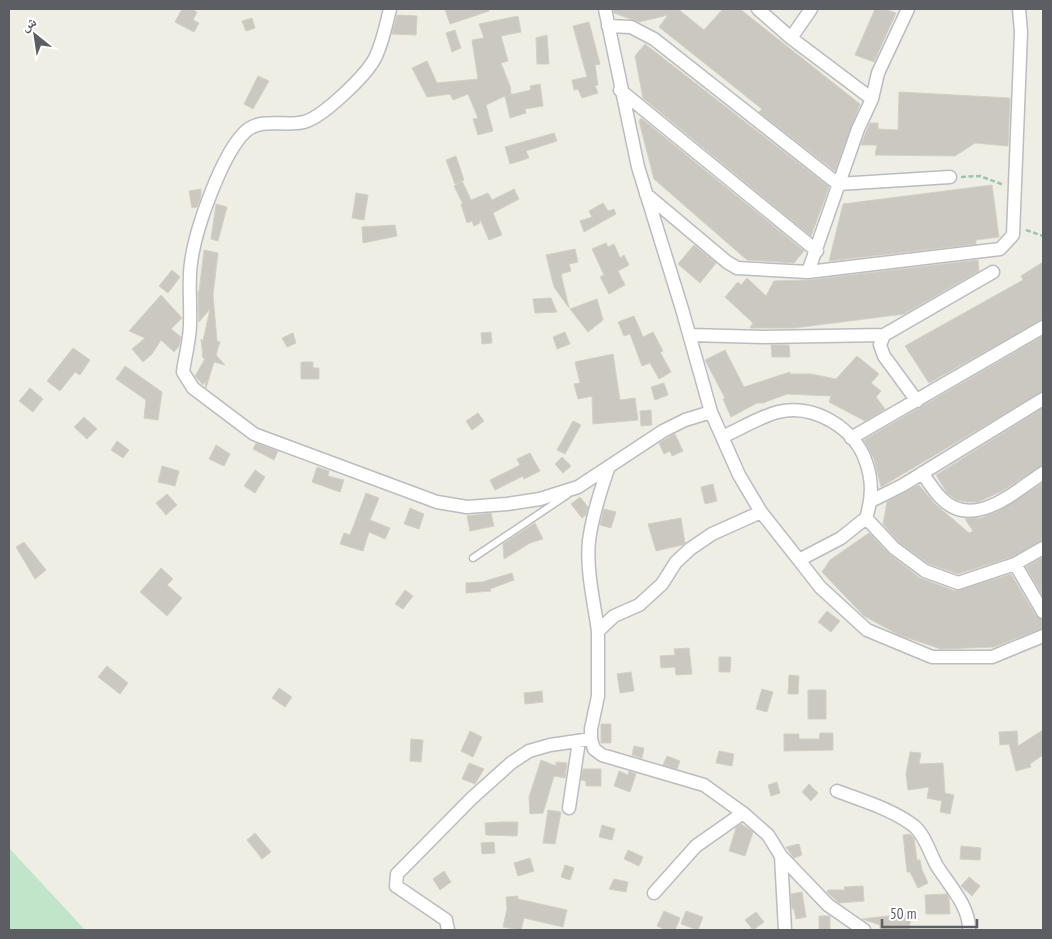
<svg xmlns="http://www.w3.org/2000/svg" width="1052" height="939" viewBox="0 0 1052 939" font-family="'PT Sans Narrow','Noto Naskh Arabic',sans-serif">
	<style>
		.green { fill: #c1e5c8 }
		.building { fill: #cac8c1; stroke: #d3d1c2 }
		.lines { fill: none; stroke-linecap: round; stroke-linejoin: round }
		.service-casing { stroke: #bbbcc2; stroke-width: 9 }
		.minor-casing { stroke: #bbbcc2; stroke-width: 15 }
		.path { stroke: #9ac6af; stroke-width: 2.5; stroke-dasharray: 5 2.5; stroke-linecap: butt }
		.service { stroke: #fff; stroke-width: 6 }
		.minor { stroke: #fff; stroke-width: 12 }
	</style>
	<rect width="100%" height="100%" fill="#eeeee4"/>
	<path class="green" d="M9 848 85 930H9Z"/>
	<path class="building" d="M182 9H191L197 12 193 20 199 23 194 32 175 22Z
		M445 9H489V11L450 24Z
		M613 9H678L704 30 723 9H740L860 104 835 171 759 112 762 109 659 27 668 15 639 22 614 13Z
		M875 9H884L896 13 874 62 855 55Z
		M397 15 417 16 416 35 392 34Z
		M518 16 521 32 501 36 508 61 501 63 510 86 511 94 509 95 531 90 530 86 540 84 543 106 525 109 526 113 510 118 505 96 486 105 493 131 478 135 473 119 478 118 468 94 453 100 450 94 427 97 412 68 427 61 437 83 478 79 472 40 484 38 479 24Z
		M252 18 255 28 246 31 242 21Z
		M589 22 600 64 595 65 598 85 595 86 598 93 582 98 578 89 574 90 572 80 587 77 573 26Z
		M455 30 461 48 452 52 446 33Z
		M547 35 549 64H537L536 38Z
		M645 44 829 187 811 236 643 98 635 56Z
		M258 76 269 81 253 109 244 104Z
		M899 92 1010 98 1008 146 975 143 955 156 875 155 877 145H861L866 132 870 123H878V129L898 130Z
		M641 118 804 251 794 263 747 260 654 179 639 121Z
		M554 133 557 141 526 151 529 158 510 164 505 147Z
		M456 156 464 180 455 184 446 160Z
		M462 181 471 200 488 193 492 200 514 189 519 199 493 213 502 235 489 240 480 219V223L474 226 472 221 467 223 461 204H463L454 186Z
		M992 185 999 237 976 240V244L829 261 843 204Z
		M201 189V196L197 207 192 208 189 191Z
		M356 193 368 195 364 220 352 218Z
		M603 203 608 211 614 209 616 214 584 232 580 221 592 217 589 211Z
		M216 204 227 207 218 241 211 239Z
		M395 225 397 236 363 243 362 227Z
		M606 243 608 247 614 244 620 258 624 255 629 265 618 271 625 285 609 294 600 277 604 275 592 249Z
		M694 245 716 263 700 283 678 264Z
		M575 249 578 262 569 264 571 271 561 274 569 308 554 287 546 255Z
		M204 250 218 253 213 295 217 341 220 342 216 355 225 365 214 362 206 388 205 381 203 385 195 376 205 359 203 358 201 339 203 341 210 309 199 322 198 291 199 292Z
		M978 260 979 271 904 314 794 328H750L753 323 725 297 738 282 741 285 747 278 766 296 774 281 809 280Z
		M1043 262V319L929 383 905 346 1023 280 1021 276Z
		M172 270 180 277 168 293 159 286Z
		M161 295 182 318 171 329 181 337 179 346 174 352 161 340 152 354 143 362 132 349 145 338 129 331Z
		M551 298 557 312 535 313 533 299Z
		M597 299 603 320 588 332 570 309Z
		M634 316 643 337 653 332 663 351 660 352 671 372 659 379 650 363 642 366 630 334 624 336 618 322Z
		M491 332 492 343 482 344 481 333Z
		M565 332 570 344 557 349 553 337Z
		M293 333 296 343 287 347 282 338Z
		M1043 336V391L881 487 874 459 864 440Z
		M771 345H789L790 357H772Z
		M73 348 90 360 80 375 75 372 60 391 47 381Z
		M725 350 744 387 790 372V374H811L836 379 857 356 879 374 871 383 881 391 876 397 885 409 865 421 829 402 831 396 787 394 763 403H757L731 417 723 399 725 398 705 360Z
		M613 354 620 400 635 398 638 420 593 424 592 396 578 399 574 384 580 383 575 362Z
		M301 362H313V368H319V379H301Z
		M125 366 162 392 158 420 144 418 146 400 116 379Z
		M664 383 668 395 655 400 651 387Z
		M30 388 43 399 33 412 19 401Z
		M1043 408V465L1002 491 978 502H967L957 500 947 493 936 475Z
		M651 410 652 425 641 426 640 411Z
		M478 413 484 421 472 430 466 421Z
		M84 417 97 429 87 439 74 427Z
		M573 421 581 425 565 454 557 450Z
		M675 434 683 451 672 456 670 451 664 454 659 443Z
		M117 441 129 450 123 458 111 450Z
		M256 443 278 451 274 460 253 449Z
		M216 445 230 454 224 466 209 459Z
		M530 453 540 471 524 479 523 476 495 490 490 480 520 465 517 459Z
		M562 457 571 466 563 473 555 464Z
		M162 466 179 471 175 486 158 482Z
		M317 467 329 471 328 476 344 480 340 492 312 482Z
		M255 470 265 477 255 493 244 486Z
		M1043 483V540L1012 557 958 574 929 564 899 542 883 524 887 502 919 485 935 504 969 533 973 531 965 519 981 518 997 512Z
		M713 484 717 501 705 504 701 487Z
		M366 493 379 498 370 520 390 528 385 539 369 532 363 551 340 544 344 533 350 535Z
		M167 494 177 505 166 515 156 503Z
		M580 497 588 507 586 515 582 518 571 504Z
		M410 508 424 514 419 529 404 524Z
		M604 509 616 512 611 528 600 525Z
		M491 513 494 526 470 531 467 516Z
		M681 518 685 543 682 545 656 551 648 524Z
		M535 523 543 539 530 543 504 559 503 544Z
		M869 533 889 554 920 578 955 591 1011 574 1036 616 1043 620V628L994 647 941 649 899 635 864 616 822 572 830 560Z
		M24 542 46 570 35 579 16 547Z
		M1043 557V596L1026 567Z
		M161 568 173 579 167 585 182 598 167 616 140 592Z
		M512 573 514 580 490 589 491 591 466 593V583L482 582Z
		M405 590 413 596 403 609 395 604Z
		M827 611 840 621 831 632 818 622Z
		M689 648 692 674 676 675 675 667 661 668 660 656 675 655 674 649Z
		M719 657H731L730 672H719Z
		M107 666 128 683 120 694 98 677Z
		M631 672 634 691 620 693 617 674Z
		M789 675 799 676 798 694H788Z
		M279 688 292 697 285 707 272 698Z
		M762 689 773 692 767 712 756 709Z
		M808 690H826V719H808Z
		M542 691 543 702 525 704 524 693Z
		M601 724H611V743H601Z
		M1043 730V755L1030 764 1031 767 1016 771 1009 744 1000 745 999 732 1017 731 1018 746Z
		M470 731 482 737 473 757 461 751Z
		M820 733H833V750L784 751V734H799V739H819Z
		M411 739 423 740 421 762 410 761Z
		M634 746 644 748 642 758 632 755Z
		M719 751 734 754 732 766 716 763Z
		M910 752 921 753 919 764 943 763 945 793 954 795 950 814 940 812 942 801 927 798 929 787 908 790 906 774Z
		M667 756 680 761 677 769 663 765Z
		M541 760 556 766V762L567 763 565 778 554 776 543 813 530 814 529 797Z
		M469 763 484 769 475 784 462 779Z
		M583 769H601V786H586V781L581 780Z
		M619 771 628 775 629 771 636 774 630 792 614 786Z
		M777 782 780 793 771 796 768 785Z
		M809 784 818 793 811 801 802 792Z
		M548 810 561 812 555 844 543 843Z
		M502 822H518L517 836 486 835 485 823Z
		M741 824 753 832 745 856 729 851 736 828Z
		M602 825 615 829 612 840 599 837Z
		M255 833 271 852 262 859 247 840Z
		M910 834 914 838 917 860H920L922 870 928 883 918 888 910 872H907L903 835Z
		M494 842 495 853 482 854 481 843Z
		M799 844 802 855 794 858 786 847Z
		M961 846 981 848 980 860 960 859Z
		M628 850 643 857 639 866 624 859Z
		M530 858 534 871 518 876 514 863Z
		M565 865 574 868 570 880 561 877Z
		M444 871 451 882 440 890 433 879Z
		M969 877 980 886 972 896 961 886Z
		M614 879 628 882 626 892 609 889Z
		M863 886 864 901 839 903 827 892 828 890H845L844 887Z
		M802 892 806 917 796 919 794 909H792L791 894Z
		M947 894 949 898 950 914H926L925 895Z
		M518 896V899L567 910 563 927 524 918 521 930 503 927 507 909 506 897Z
		M664 911 680 918 675 930H666L657 926Z
		M686 911 703 917 698 930 681 924Z
		M756 912 764 922 753 930 745 920Z
		M905 914 911 917 909 930H880V925L862 919Z
		M819 916H830V930H819Z"/>
	<g class="lines">
		<defs>
			<path id="service" d="M473 558 567 495"/>
			<path id="minor" d="M390 9C386 25 383 41 376 56 368 74 323 117 304 122 285 127 262 117 246 131 222 153 195 230 191 263 188 283 191 304 190 324 190 340 185 356 183 372L193 388 254 434 437 502 467 507 507 504 540 499 578 487 663 431 685 420 711 412
				M605 9 638 167 682 309 711 412 739 475 761 512 799 560 841 538 866 518 894 548 925 571 958 583 1015 564 1043 548
				M758 9 791 38
				M811 9 791 38 872 99
				M608 26 631 27 654 39 838 184 950 177
				M620 90 817 251
				M646 194 727 262 737 268 808 272 1000 249 1013 235 1021 32 1019 9
				M808 272 858 129 872 99 878 73 908 9
				M690 335 764 337 884 335
				M917 401 884 356 880 345 884 335 993 272
				M722 437C740 429 759 417 778 412 813 403 855 428 866 462 873 481 872 500 866 518
				M851 438 1043 327
				M922 473C928 481 934 491 941 498 973 531 1014 492 1043 473
				M871 501 903 485 1043 399
				M761 512 712 534 690 549 676 562 662 584 639 605 614 616 598 631V696L591 729V739L594 749 602 755 704 785 743 813 768 835 781 856 828 905 864 930
				M799 560 820 587 867 630 932 657H992L1043 636
				M1015 564 1043 612
				M598 631C594 602 586 570 589 541 592 517 600 492 608 469
				M837 791C863 801 892 809 914 826 925 835 930 854 937 866 949 885 970 907 969 930
				M569 808 579 741
				M781 856 785 930
				M654 893 696 846 743 813
				M448 930 446 920 396 886 397 874 472 798 511 763 529 751 550 745 591 739"/>
		</defs>
		<use href="#service" class="service-casing"/>
		<use href="#minor" class="minor-casing"/>
		<path class="path" d="M961 177 980 176 1004 185
			M1026 230 1043 236"/>
		<use href="#service" class="service"/>
		<use href="#minor" class="minor"/>
	</g>
	<rect width="1052" height="939" fill="none" stroke="#5c5e64" stroke-width="20"/>
	<g transform="translate(35 35) rotate(330)" stroke="#ffffff" stroke-width="4" paint-order="stroke">
	<path d="M0-4L9 19L0 12L-9 19Z" fill="#5c5e64"/>
	<text y="-8" font-size="14" font-weight="bold" text-anchor="middle" fill="#5c5e64">ش</text>
	</g>
	<path d="M882 919v8h95v-8" fill="none" stroke="#5c5e64" stroke-width="2.5"/>
	<text x="890" y="919" font-size="15" fill="#5c5e64" stroke="#ffffff" stroke-width="4" paint-order="stroke">50 m</text>
</svg>
